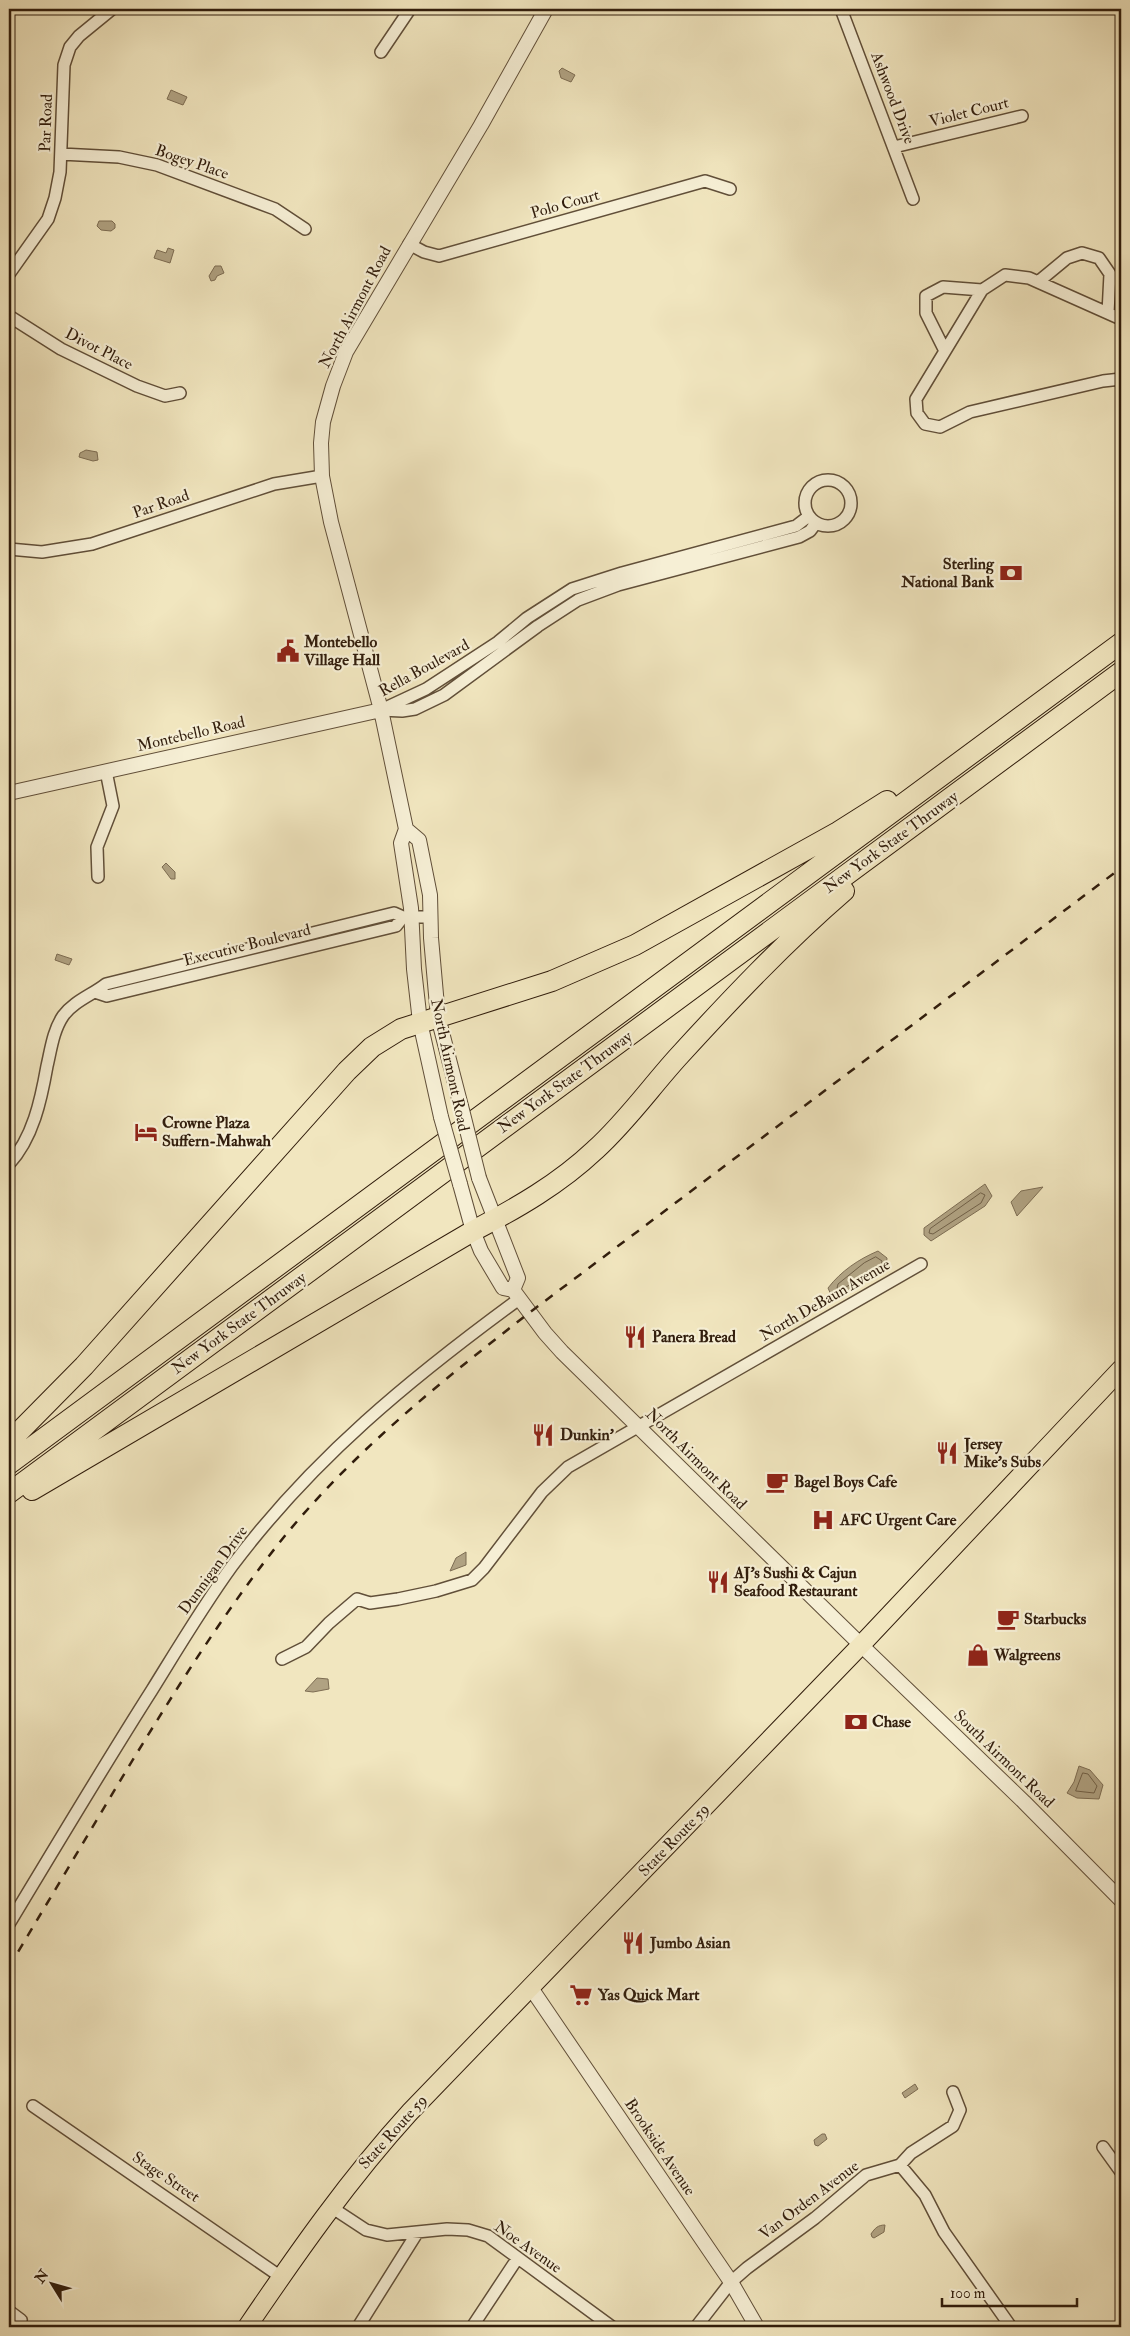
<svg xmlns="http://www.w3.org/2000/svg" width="1130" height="2336" viewBox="0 0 1130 2336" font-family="'IM FELL Double Pica',serif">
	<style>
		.water { fill: #b0a282; stroke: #7d6d53 }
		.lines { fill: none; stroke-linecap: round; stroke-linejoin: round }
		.shore { stroke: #706047; stroke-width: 1 }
		.minor-casing { stroke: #614f39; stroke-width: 14 }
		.tertiary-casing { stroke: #614f39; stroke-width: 16 }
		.primary-casing { stroke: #311d0c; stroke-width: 20 }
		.motorway-casing { stroke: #311d0c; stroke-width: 22 }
		.minor { stroke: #f6efd5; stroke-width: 11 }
		.tertiary { stroke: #f6efd5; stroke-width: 14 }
		.primary { stroke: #f1e6bf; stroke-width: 18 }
		.motorway { stroke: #f1e6bf; stroke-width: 20 }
		.rail { stroke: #311d0c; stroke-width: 2.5; stroke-dasharray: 9 9; stroke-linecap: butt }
		.tertiary-bridge-casing { stroke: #614f39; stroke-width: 16; stroke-linecap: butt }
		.tertiary-bridge { stroke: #f6efd5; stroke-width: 14 }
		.labels { text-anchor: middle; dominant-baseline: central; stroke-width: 4.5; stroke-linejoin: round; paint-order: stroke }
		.street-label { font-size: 16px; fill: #311d0c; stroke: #f6efd5 }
		.poi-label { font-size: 16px; font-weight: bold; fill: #311d0c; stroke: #f6efd5; text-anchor: start }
	</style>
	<rect width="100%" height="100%" fill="#f1e6bf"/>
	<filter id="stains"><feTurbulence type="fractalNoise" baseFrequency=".004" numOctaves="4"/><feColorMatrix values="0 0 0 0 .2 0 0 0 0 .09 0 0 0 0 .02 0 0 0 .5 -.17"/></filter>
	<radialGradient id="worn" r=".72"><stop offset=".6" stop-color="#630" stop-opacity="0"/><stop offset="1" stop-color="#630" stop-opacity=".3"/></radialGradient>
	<path class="water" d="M562 68 575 75 571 82 561 78 559 71Z
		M171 90 187 97 183 105 167 99Z
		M99 221H112L115 224V228L111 231 101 230 97 226Z
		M168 248 174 250 170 263 154 258 157 250 166 253Z
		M215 266H221L224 273 217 276 215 280 211 281 209 276Z
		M86 450 97 452 98 460 93 461 79 457 80 453Z
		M166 863 175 872V879H171L162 867Z
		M57 954 72 959 69 965 55 960Z
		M985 1184 992 1196 985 1206 931 1241 924 1235V1228Z
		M1043 1187 1017 1216 1011 1202 1021 1191Z
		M878 1251 887 1258 886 1269 849 1291 832 1297 828 1288C841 1271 859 1259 878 1251Z
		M466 1552V1565L450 1571 456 1558Z
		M317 1678 328 1679 329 1689 313 1692 305 1691Z
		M1079 1766 1090 1770 1103 1785 1099 1799 1077 1798 1067 1793 1074 1782Z
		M915 2084 918 2089 905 2098 902 2093Z
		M822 2134H825L827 2139 818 2146 815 2145 814 2140Z
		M885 2225 884 2232 874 2238 872 2237 871 2234C875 2228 878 2225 885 2225Z"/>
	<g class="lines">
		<path class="shore" d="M981 1193 985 1195 981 1203 933 1234 929 1233 930 1229Z
			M876 1257 882 1261 881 1267 846 1287 837 1288 838 1284 864 1263Z
			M1083 1773 1088 1774 1097 1786 1094 1793 1076 1791Z"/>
		<defs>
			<path id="minor" d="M841 9 913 199
				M381 52 410 9
				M894 147 1022 116
				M61 154 119 157 157 165 275 209 305 229
				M409 244 424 252 439 256 705 181 730 189
				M9 274 48 219 55 198 60 172 64 65 70 47 79 36 112 9
				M1038 282 1067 258 1082 253 1099 258 1110 274 1108 313
				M9 316 61 349 137 386 165 396 180 393
				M1121 319 1029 278 1005 275 982 290 916 399 917 413 925 424 940 427 970 412 1103 381 1121 379
				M945 351 926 313V296L943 287 982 290
				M805 503a23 23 0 1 1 46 0a23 23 0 1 1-46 0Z
				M9 549 42 552 92 544 274 484 322 476
				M381 710 402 711 415 709 444 695 538 626 578 600 618 585 799 537 810 531 816 523
				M381 710 426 689 498 642 527 618 572 589 622 573 796 526 809 516
				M98 877 97 847 113 806 106 771
				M95 992 107 996 396 926 403 917
				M9 1164C33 1138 41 1100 47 1066 51 1049 53 1031 63 1016 74 1001 92 995 106 984L394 913 403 917H430
				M282 1659 306 1647 329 1623 357 1599 370 1603 398 1599 436 1591 472 1580 484 1568 542 1492 568 1467 921 1264
				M9 1924C56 1846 103 1767 152 1690 178 1648 203 1606 232 1566 313 1458 411 1378 519 1299
				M33 2106 281 2277
				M1103 2147 1121 2172
				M900 2165 925 2195 944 2232 1011 2327
				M331 2207 366 2230 387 2235 447 2229 468 2230 488 2236 612 2327
				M9 2311 21 2320 18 2327
				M358 2327 417 2233
				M472 2327 517 2259
				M696 2327 731 2282 747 2268 815 2218 866 2175 900 2165 911 2153 953 2126 960 2110 953 2092"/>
			<path id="tertiary" d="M9 793 381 710
				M406 829 419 840 430 895 431 938 438 1017 461 1106
				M441 1117 420 1022 414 969 411 908 401 843 406 829 381 710 331 522 322 476 321 443 323 422 333 386 346 352 481 125 546 9
				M479 1178 518 1278 513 1290
				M460 1184 473 1231 481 1251 503 1288 513 1290 545 1333 562 1352 861 1645 1024 1802 1121 1900
				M531 1988 731 2282 757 2327"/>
			<path id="primary" d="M247 2327C298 2252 349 2179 410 2112L861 1645 1121 1369"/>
			<path id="motorway" d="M9 1442 84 1366 347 1071 372 1047 401 1029 552 981 635 945 838 832 887 801
				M9 1464 1121 643
				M32 1490 473 1231C517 1208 559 1184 595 1150 626 1122 650 1088 678 1057 731 999 785 942 844 891
				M9 1493 1121 672"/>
		</defs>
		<use href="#minor" class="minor-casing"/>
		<use href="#tertiary" class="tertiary-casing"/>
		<use href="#primary" class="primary-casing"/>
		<use href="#motorway" class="motorway-casing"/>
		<use href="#minor" class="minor"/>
		<use href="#tertiary" class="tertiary"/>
		<use href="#primary" class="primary"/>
		<use href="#motorway" class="motorway"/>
		<path class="rail" d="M9 1967C48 1902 87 1836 126 1771 176 1689 227 1607 288 1532 358 1448 443 1380 529 1313L1121 868"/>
		<defs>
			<path id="tertiary-bridge" d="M461 1106 479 1178
				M441 1117 460 1184"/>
		</defs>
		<use href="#tertiary-bridge" class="tertiary-bridge-casing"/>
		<use href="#tertiary-bridge" class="tertiary-bridge"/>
	</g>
	<defs>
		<symbol id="bank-bare" viewBox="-9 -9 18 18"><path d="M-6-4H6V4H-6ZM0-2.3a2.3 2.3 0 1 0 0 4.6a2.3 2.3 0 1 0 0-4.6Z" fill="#8f2418" stroke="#f6efd5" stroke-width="2.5" paint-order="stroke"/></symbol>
		<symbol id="civic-bare" viewBox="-9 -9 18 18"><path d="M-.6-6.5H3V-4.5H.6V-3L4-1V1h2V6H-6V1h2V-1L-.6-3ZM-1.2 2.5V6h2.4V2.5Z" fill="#8f2418" stroke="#f6efd5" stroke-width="2.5" paint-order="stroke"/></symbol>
		<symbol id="hotel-bare" viewBox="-9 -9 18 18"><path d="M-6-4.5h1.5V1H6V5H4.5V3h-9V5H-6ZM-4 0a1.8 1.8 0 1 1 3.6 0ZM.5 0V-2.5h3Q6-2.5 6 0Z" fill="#8f2418" stroke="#f6efd5" stroke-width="2.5" paint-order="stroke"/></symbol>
		<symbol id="restaurant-bare" viewBox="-9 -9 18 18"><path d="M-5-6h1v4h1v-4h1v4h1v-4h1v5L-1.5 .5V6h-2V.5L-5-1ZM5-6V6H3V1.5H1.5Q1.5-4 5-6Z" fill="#8f2418" stroke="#f6efd5" stroke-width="2.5" paint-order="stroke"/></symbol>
		<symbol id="cafe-bare" viewBox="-9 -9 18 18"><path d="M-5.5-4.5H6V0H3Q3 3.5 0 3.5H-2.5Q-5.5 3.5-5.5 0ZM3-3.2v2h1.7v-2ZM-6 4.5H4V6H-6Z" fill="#8f2418" stroke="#f6efd5" stroke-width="2.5" paint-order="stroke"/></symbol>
		<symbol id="hospital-bare" viewBox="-9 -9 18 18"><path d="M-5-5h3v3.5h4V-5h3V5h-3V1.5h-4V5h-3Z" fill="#8f2418" stroke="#f6efd5" stroke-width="2.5" paint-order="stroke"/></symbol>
		<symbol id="shop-bare" viewBox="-9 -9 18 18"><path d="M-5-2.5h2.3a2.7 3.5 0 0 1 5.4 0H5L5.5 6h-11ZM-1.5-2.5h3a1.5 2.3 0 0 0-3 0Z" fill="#8f2418" stroke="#f6efd5" stroke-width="2.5" paint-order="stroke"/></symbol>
		<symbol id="supermarket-bare" viewBox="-9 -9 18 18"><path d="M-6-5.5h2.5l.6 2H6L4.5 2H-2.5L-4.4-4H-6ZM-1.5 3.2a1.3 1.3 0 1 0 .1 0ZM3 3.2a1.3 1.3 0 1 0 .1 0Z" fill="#8f2418" stroke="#f6efd5" stroke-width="2.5" paint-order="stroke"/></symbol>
	</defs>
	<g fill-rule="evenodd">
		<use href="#bank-bare" x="995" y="557" width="32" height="32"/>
		<use href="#civic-bare" x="272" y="635" width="32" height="32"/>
		<use href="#hotel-bare" x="130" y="1116" width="32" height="32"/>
		<use href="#restaurant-bare" x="619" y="1321" width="32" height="32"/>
		<use href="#restaurant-bare" x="527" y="1419" width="32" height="32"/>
		<use href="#restaurant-bare" x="931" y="1437" width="32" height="32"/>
		<use href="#cafe-bare" x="761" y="1466" width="32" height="32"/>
		<use href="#hospital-bare" x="807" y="1504" width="32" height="32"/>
		<use href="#restaurant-bare" x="702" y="1566" width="32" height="32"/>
		<use href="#cafe-bare" x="992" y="1603" width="32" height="32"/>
		<use href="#shop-bare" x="962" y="1639" width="32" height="32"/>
		<use href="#bank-bare" x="840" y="1706" width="32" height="32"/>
		<use href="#restaurant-bare" x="617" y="1927" width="32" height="32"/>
		<use href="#supermarket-bare" x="565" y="1979" width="32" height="32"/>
	</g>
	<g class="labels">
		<g class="street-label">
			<text transform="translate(893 98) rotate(69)">Ashwood Drive</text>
			<text transform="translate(969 112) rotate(-14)">Violet Court</text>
			<text transform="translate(46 123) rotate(-88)">Par Road</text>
			<text transform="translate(192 162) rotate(19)">Bogey Place</text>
			<text transform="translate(565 204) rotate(-16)">Polo Court</text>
			<text transform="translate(355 307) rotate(-62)">North Airmont Road</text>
			<text transform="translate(99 349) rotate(27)">Divot Place</text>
			<text transform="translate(161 504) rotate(-19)">Par Road</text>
			<text transform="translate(424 668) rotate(-29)">Rella Boulevard</text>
			<text transform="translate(191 734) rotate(-13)">Montebello Road</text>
			<text transform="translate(891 842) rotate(-36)">New York State Thruway</text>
			<text transform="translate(247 945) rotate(-14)">Executive Boulevard</text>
			<text transform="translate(450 1065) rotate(78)">North Airmont Road</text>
			<text transform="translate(565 1082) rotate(-36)">New York State Thruway</text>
			<text transform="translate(825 1300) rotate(-30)">North DeBaun Avenue</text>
			<text transform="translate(239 1323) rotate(-36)">New York State Thruway</text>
			<text transform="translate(696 1459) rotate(45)">North Airmont Road</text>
			<text transform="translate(213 1570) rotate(-54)">Dunnigan Drive</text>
			<text transform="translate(1004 1759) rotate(44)">South Airmont Road</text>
			<text transform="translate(674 1840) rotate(-46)">State Route 59</text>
			<text transform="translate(393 2132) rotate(-48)">State Route 59</text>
			<text transform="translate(660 2147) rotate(56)">Brookside Avenue</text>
			<text transform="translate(166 2177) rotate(34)">Stage Street</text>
			<text transform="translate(809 2200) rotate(-37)">Van Orden Avenue</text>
			<text transform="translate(528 2247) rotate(35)">Noe Avenue</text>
		</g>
		<g class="poi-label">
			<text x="994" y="564" text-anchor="end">Sterling<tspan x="994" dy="18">National Bank</tspan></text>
			<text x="304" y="642">Montebello<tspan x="304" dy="18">Village Hall</tspan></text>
			<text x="162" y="1123">Crowne Plaza<tspan x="162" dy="18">Suffern-Mahwah</tspan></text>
			<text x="652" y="1337">Panera Bread</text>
			<text x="560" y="1435">Dunkin'</text>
			<text x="964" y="1444">Jersey<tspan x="964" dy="18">Mike's Subs</tspan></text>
			<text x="794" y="1482">Bagel Boys Cafe</text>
			<text x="840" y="1520">AFC Urgent Care</text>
			<text x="734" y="1573">AJ's Sushi &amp; Cajun<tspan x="734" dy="18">Seafood Restaurant</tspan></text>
			<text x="1024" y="1619">Starbucks</text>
			<text x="994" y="1655">Walgreens</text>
			<text x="872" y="1722">Chase</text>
			<text x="650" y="1943">Jumbo Asian</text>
			<text x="598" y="1995">Yas Quick Mart</text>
		</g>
	</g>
	<rect width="1130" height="2336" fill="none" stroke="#f1e6bf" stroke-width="30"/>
	<rect x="10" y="10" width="1110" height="2316" fill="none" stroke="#311d0c" stroke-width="2.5"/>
	<rect x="15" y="15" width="1100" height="2306" fill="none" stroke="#311d0c"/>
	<g transform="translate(52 2284) rotate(307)" stroke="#f6efd5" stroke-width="4" paint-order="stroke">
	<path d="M0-4L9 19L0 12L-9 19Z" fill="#311d0c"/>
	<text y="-8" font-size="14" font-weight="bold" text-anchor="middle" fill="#311d0c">N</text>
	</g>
	<path d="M942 2298v8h135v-8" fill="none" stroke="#311d0c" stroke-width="2.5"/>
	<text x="950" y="2298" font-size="15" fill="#311d0c" stroke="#f6efd5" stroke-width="4" paint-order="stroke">100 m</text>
	<rect width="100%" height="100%" filter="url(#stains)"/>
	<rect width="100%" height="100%" fill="url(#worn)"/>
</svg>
